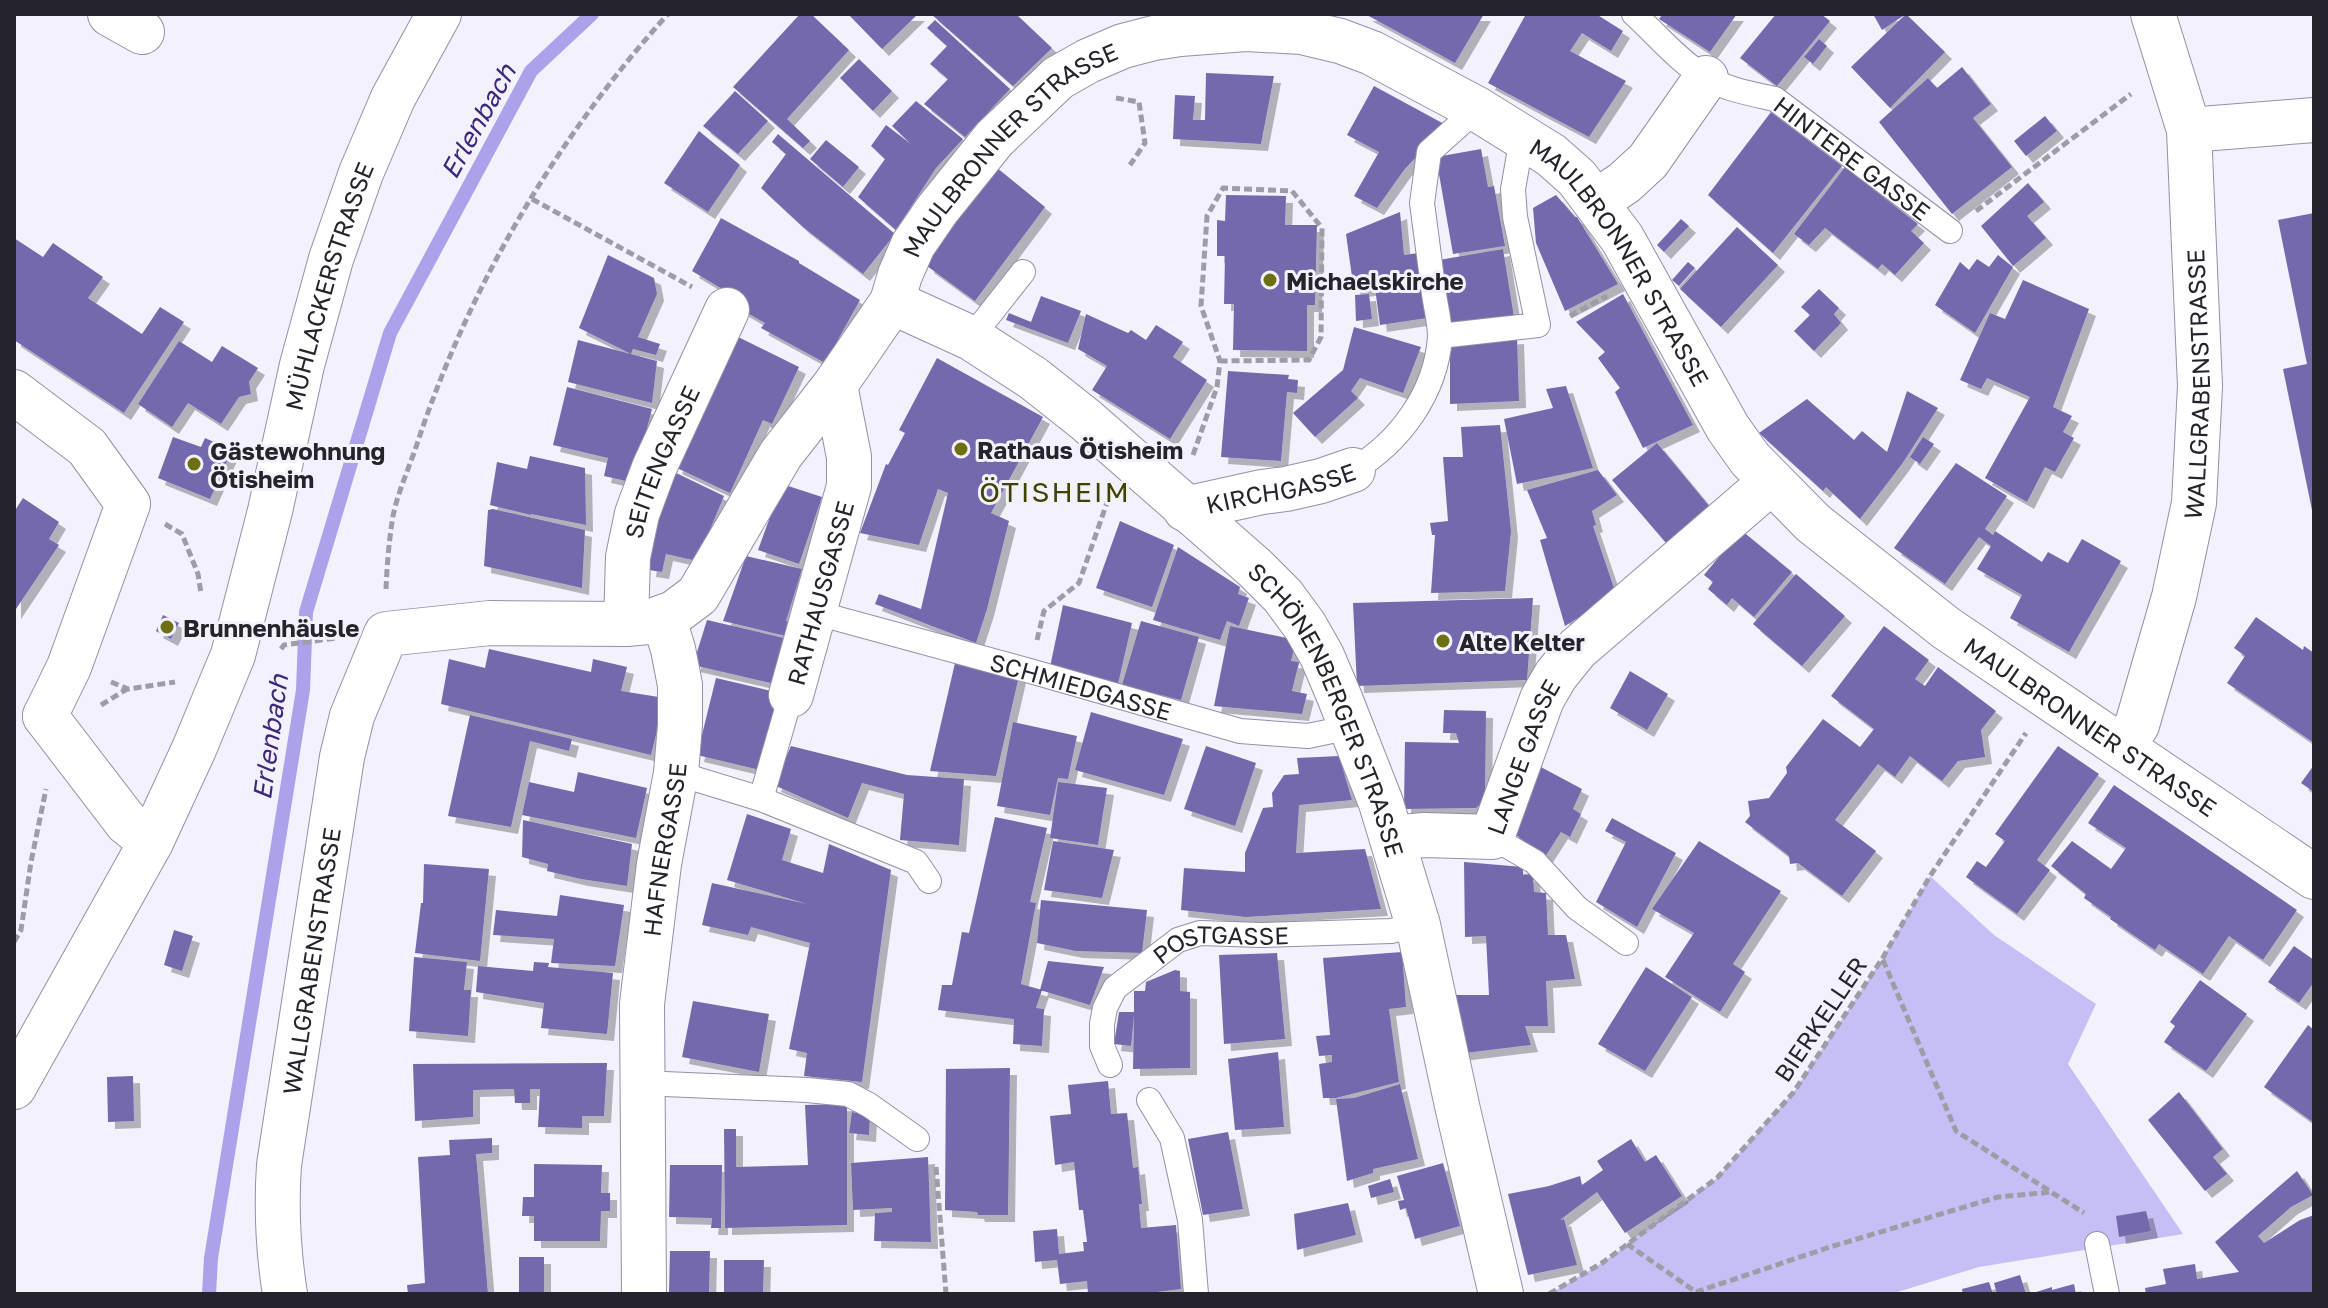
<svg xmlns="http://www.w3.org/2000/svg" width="2328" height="1308" viewBox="0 0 2328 1308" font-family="'Golos Text',sans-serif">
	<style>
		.green { fill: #c6bff6 }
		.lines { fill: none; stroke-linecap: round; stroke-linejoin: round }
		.stream { stroke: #aca1eb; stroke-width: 14 }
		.building { fill: #7569ae; filter: url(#shadow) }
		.lane-casing { stroke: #9390a8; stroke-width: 26 }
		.street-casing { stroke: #9390a8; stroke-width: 46 }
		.secondary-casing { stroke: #9390a8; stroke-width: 46 }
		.path { stroke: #9e9da7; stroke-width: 5; stroke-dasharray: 8 4; stroke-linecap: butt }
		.lane { stroke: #fff; stroke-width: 24 }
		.street { stroke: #fff; stroke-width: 44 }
		.secondary { stroke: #fff; stroke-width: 44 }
		.poi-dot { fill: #6e6f13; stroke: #f2f1fc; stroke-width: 3 }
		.labels { text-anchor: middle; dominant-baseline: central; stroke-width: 6; stroke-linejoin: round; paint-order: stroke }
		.street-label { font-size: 24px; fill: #25242d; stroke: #f2f1fc }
		.poi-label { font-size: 24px; font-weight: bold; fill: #25242d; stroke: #f2f1fc; text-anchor: start }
		.water-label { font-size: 26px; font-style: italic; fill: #3e267b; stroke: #f2f1fc }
		.quarter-label { font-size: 28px; letter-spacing: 2px; fill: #414200; stroke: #f2f1fc }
	</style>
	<defs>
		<filter id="shadow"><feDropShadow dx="7" dy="7" stdDeviation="0" flood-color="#0004"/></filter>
	</defs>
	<rect width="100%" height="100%" fill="#f2f1fc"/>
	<path class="green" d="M1930 876 1994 935 2096 1004 2068 1064 2183 1234 1979 1267 1891 1294H1549L1602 1263 1717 1178 1793 1093 1882 959Z"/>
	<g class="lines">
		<path class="stream" d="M209 1294 211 1258 303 690 306 612 390 333 531 71 592 14"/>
	</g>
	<path class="building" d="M800 14H811L849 50 787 119 810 141 803 148 733 87Z
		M848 14H918L882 49Z
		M931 14H1016L1052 48 1013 86Z
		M1365 14H1484L1455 63Z
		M1526 14H1596L1623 31 1611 51 1582 33 1570 51 1626 81 1589 137 1488 83Z
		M1663 14H1737L1710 52 1659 19Z
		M1776 14H1821L1830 21 1777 86 1740 58Z
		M1873 14H1906L1882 30Z
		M1906 14 1945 52 1890 108 1851 67Z
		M935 20 1010 89 965 137 924 104 948 79 930 64 947 46 927 28Z
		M1819 39 1827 46 1813 64 1804 57Z
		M859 59 892 91 873 111 840 78Z
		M1962 67 1991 104 1973 118 2012 167 1952 214 1879 122 1928 78 1937 88Z
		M1206 73 1274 76 1261 144 1173 139 1175 95 1195 96 1193 120H1205Z
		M1374 86 1446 125 1404 170 1377 208 1354 196 1379 152 1347 135Z
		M735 91 768 121 738 154 703 126Z
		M916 101 963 139 936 168 896 230 858 197 885 159 871 146 886 125 911 144 892 126Z
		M1771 112 1842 166 1773 253 1708 195Z
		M2045 116 2057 131 2026 156 2014 141Z
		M699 131 740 165 708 212 664 183Z
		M778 134 895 234 863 274 803 227 761 188 786 154 772 142Z
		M826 140 859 167 843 187 810 159Z
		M1481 149 1488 187 1494 186 1505 246 1453 254 1436 157Z
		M991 163 1045 207 975 301 927 266 941 231Z
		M1845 167 1918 224 1911 231 1924 243 1895 275 1882 264 1878 269 1825 228 1809 245 1794 234Z
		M2028 183 2044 202 2027 216 2046 238 2013 266 1981 226Z
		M1226 195 1286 196 1285 225H1317L1315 305H1307V351L1233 350 1234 304H1224L1225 256H1217V220L1225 221Z
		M1556 195 1575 217H1577L1618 284 1565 311 1536 243 1533 208Z
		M1400 212 1404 255 1419 253 1427 318 1380 325 1375 288 1354 291 1346 234Z
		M2314 213V515H2313L2283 369 2307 364 2278 220Z
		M721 218 799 261V263L860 300 825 363 761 328 765 323 735 306 739 299 692 271Z
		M1681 219 1689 226 1664 252 1657 245Z
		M1737 227 1778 265 1721 327 1680 289Z
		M14 238 43 257 53 243 103 277 88 298 142 334 160 307 184 322 124 413 14 340Z
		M1503 249 1514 317 1450 326 1439 260Z
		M608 255 654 278 657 294 638 337 660 344 656 355 633 349 631 354 579 328Z
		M1998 255 2013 267 1975 333 1935 305 1960 262 1969 270 1977 259 1989 267Z
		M1688 262 1695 268 1679 286 1672 280Z
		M2023 280 2089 309 2053 407 2072 416 2063 432 2074 438 2055 472 2045 467 2027 502 1985 478 2030 397 1987 378 1981 389 1960 380 1990 313 2005 319Z
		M1819 289 1839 308 1834 314 1841 323 1814 351 1794 331 1810 315 1801 307Z
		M1369 294 1372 319 1356 321 1355 295Z
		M1623 294 1693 425 1643 448 1615 392 1620 388 1598 358 1605 352 1576 322Z
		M1041 296 1081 311 1068 343 1006 320 1009 313 1031 322Z
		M1086 314 1128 333 1131 330 1146 340 1156 325 1183 342 1173 357 1207 380 1170 439 1092 390 1107 366 1078 349Z
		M1354 327 1421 347 1403 393 1360 378 1351 391 1358 398 1315 437 1293 413 1343 370Z
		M734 335 799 367 772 424 763 420 730 493 675 467Z
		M1517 337 1519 401 1450 404V342Z
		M578 340 657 361 652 403 568 382Z
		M179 341 212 362 222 346 258 368 249 382 251 394 239 397 221 424 188 403 172 427 138 404Z
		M937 358 1043 417 991 513 1009 521 987 609 976 643 875 604 879 594 921 609 948 493 938 489 919 545 860 533 886 464 888 465 905 433 899 430Z
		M1228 371 1289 375 1288 379 1298 380 1297 393 1287 392 1281 461 1221 457Z
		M1566 386 1593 468 1517 484 1504 419 1553 408 1546 389Z
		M567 387 652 409 637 466 635 483 604 476 608 458 553 445Z
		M1907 391 1938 408 1902 464 1860 519 1826 487 1823 491 1759 433 1807 399 1854 440 1862 431 1887 452Z
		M1500 425 1511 531 1505 591 1431 593 1435 535H1432L1430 523 1448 521 1443 457H1463L1461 427Z
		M173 437 201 447 205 438 232 450 210 499 158 478Z
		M1923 437 1934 444 1920 464 1910 457Z
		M1657 443 1714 512 1672 550 1612 480Z
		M530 456 585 468 586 525 531 514V515L490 505 497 462 527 469Z
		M1956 463 2007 496 1985 529 1993 535 1995 531 2042 562 2048 552 2068 563 2082 539 2121 561 2069 652 2010 618 2022 595 1977 569 1991 546 1979 537 1945 584 1894 548Z
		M1598 470 1617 495 1592 511 1596 525 1593 526 1616 594 1565 626 1540 540 1547 538 1527 490Z
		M672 471 724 496 697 561 666 554 662 572 649 570 651 550Z
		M782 484 822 497 799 564 758 550Z
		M23 498 59 522 49 539 59 545 14 612V512Z
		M493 509 585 530 582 588 484 566 488 510Z
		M1120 521 1174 545 1152 607 1096 588Z
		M1741 530 1792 572 1754 617 1732 598 1727 605 1708 589 1713 582 1704 575Z
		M1178 547 1240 587 1238 594 1249 598 1239 626 1227 621 1220 640 1153 620Z
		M746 556 802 569 786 621 794 623 790 637 723 621Z
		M1796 574 1845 616 1802 666 1753 624Z
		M1533 598 1527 680 1357 686 1353 603Z
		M1063 605 1132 623 1118 684 1050 667Z
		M163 615 179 623 171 639 156 631Z
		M2256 617 2303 650 2304 646 2314 653V743L2227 683 2245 656 2234 648Z
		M707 620 788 639 775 684 693 665Z
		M1141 621 1199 637 1181 700 1122 685Z
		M1230 626 1296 640 1291 661 1299 662 1292 691 1307 694 1302 714 1214 706Z
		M1884 626 1929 660 1915 679 1925 686 1938 667 1996 711 1981 730 1985 757 1958 761 1942 781 1910 756 1895 777 1878 764 1835 820 1876 851 1842 896 1798 863 1790 864 1789 856 1745 822 1750 816 1748 801 1769 798 1787 773 1786 767 1823 719 1860 747 1874 729 1831 696Z
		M489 649 591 672 593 659 627 667 621 691 665 698 651 755 441 704 449 659 485 668Z
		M955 663 1019 676 996 776 930 771Z
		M1630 671 1668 694 1647 730 1610 708Z
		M716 678 780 693 760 770 697 755Z
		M1444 710 1486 711 1485 800 1476 808 1404 809 1405 742 1459 743 1456 733H1443Z
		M1091 712 1183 739 1164 795 1075 770Z
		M470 715 572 739 569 751 530 741 511 827 448 816Z
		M1013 722 1077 736 1068 779 1058 778 1050 815 997 806Z
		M791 746 907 775 964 779 959 845 900 840 904 794 862 783 848 818 774 785Z
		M1206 746 1256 763 1235 826 1184 809Z
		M2058 746 2099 774 2037 860 2050 870 2017 914 1966 877 1977 861 1986 867 2005 841 1995 834Z
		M1339 756 1352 800 1299 805 1296 853 1365 849 1381 909 1246 917 1181 910 1184 868 1245 872V853L1263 808 1273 807 1272 793 1284 775 1299 774 1297 758Z
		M2314 765V792L2301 783Z
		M1539 766 1582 789 1573 809 1581 814 1570 837 1561 832 1545 857 1512 832Z
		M578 772 647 788 636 838 522 815 529 782 574 792Z
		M1058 782 1107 788 1098 845 1050 838Z
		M2114 785 2297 910 2263 960 2229 936 2203 974 2159 944 2155 950 2110 919 2111 917 2084 898 2086 894 2051 866 2072 841 2111 869 2126 848 2088 823Z
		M747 814 791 829 782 860 823 873 829 844 891 870 862 1082 804 1076 807 1053 789 1049 810 943 751 927 748 935 702 925 712 883 807 904 727 880Z
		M995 817 1047 828 1030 902 1036 903 1021 984 1042 990 1036 1008 1044 1009 1042 1046 1013 1044 1014 1019 938 1010 942 985H952L962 932 969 933Z
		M1612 818 1676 853 1637 927 1596 902 1626 842 1605 831Z
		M523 820 632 844 627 886 581 879 547 871 548 864 522 857Z
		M1053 841 1114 850 1102 898 1044 890Z
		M1699 841 1781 891 1733 964 1745 972 1720 1012 1665 977 1694 933 1652 909Z
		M1464 862 1523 867V875L1533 874 1534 892 1546 893 1548 935H1566L1575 979 1546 981 1548 1026H1525L1531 1045 1457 1054 1446 995H1489L1486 936 1465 937Z
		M424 864 489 869 480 961 415 953 421 903H423Z
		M560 895 624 905 615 966 551 963 554 939 493 935 496 910 557 916Z
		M1041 900 1147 910 1142 953 1076 951 1037 943Z
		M174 930 193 936 182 971 164 965Z
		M2294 946 2314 960V982L2299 1003 2268 982Z
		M1402 952 1406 1007 1389 1009 1399 1082 1336 1098H1323L1319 1064 1332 1062V1055L1319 1056 1316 1036 1330 1035 1323 958Z
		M1277 953 1285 1039 1224 1044 1219 955Z
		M414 957 467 962 464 990H471L468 1036 409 1031Z
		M1048 961 1104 967 1090 1005 1040 990Z
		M534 962 549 963 548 967 613 973 607 1034 541 1028 544 1003 476 992 478 966 533 971Z
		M1646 967 1692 997 1645 1071 1598 1044Z
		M1175 970 1180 971V991L1190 992V1068L1133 1069 1134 1016 1131 1046 1114 1044 1119 1012H1134V991H1145L1146 982Z
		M2200 980 2247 1014 2206 1071 2164 1042 2175 1026 2170 1022Z
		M693 1001 769 1014 759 1072 682 1057Z
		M2308 1025 2314 1030V1123L2264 1087Z
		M1278 1052 1284 1127 1235 1130 1228 1059Z
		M607 1063 604 1116H582V1128L538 1127 540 1089H530V1103H515L514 1089 473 1090V1117L415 1121 413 1064Z
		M1010 1068 1008 1215H978L977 1212 945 1210 946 1069Z
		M133 1076 134 1121 108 1122 107 1077Z
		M1108 1081 1111 1114 1127 1113 1133 1168 1138 1167 1142 1204H1139L1141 1228 1176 1225 1181 1289 1140 1294H1088L1087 1281 1060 1284 1057 1260 1035 1262 1033 1231 1057 1229 1059 1254 1084 1251 1083 1242H1087L1083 1210H1079L1074 1162 1055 1165 1050 1116 1071 1114 1068 1085Z
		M1400 1084 1418 1159 1373 1169V1173L1347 1181 1336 1099 1354 1098Z
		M2179 1092 2223 1149 2213 1157 2227 1174 2205 1191 2148 1120Z
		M847 1104V1225L725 1228 724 1129H736V1167L808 1165 805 1105Z
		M852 1112 870 1115 869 1135 849 1133Z
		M1228 1132 1243 1209 1203 1215 1188 1139Z
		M492 1138V1153L476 1154 488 1294H408L407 1285 425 1283 418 1157 450 1155 449 1140Z
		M1631 1139 1645 1162 1656 1155 1682 1196 1625 1233 1597 1192 1560 1220 1564 1219 1577 1265 1528 1275 1508 1194 1549 1186 1580 1176 1582 1185 1603 1170 1597 1161Z
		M928 1157 931 1242 874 1241 875 1213 892 1212V1208L853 1210 851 1163Z
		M1443 1163 1460 1226 1415 1239 1406 1208 1400 1210 1398 1201 1404 1200 1397 1176Z
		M534 1164 602 1165 601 1193H610V1211H601L600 1241H534V1216H522L523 1197H534Z
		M670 1165H722L721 1228H711L712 1218 669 1217Z
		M2297 1171 2313 1195 2291 1207 2258 1236 2264 1243 2300 1220 2314 1215V1294H2146L2145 1288 2166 1284 2163 1269 2195 1264 2197 1279 2239 1272 2215 1242Z
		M1390 1179 1394 1192 1371 1198 1368 1186Z
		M1348 1203 1356 1235 1297 1250 1294 1214Z
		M2146 1211 2151 1231 2119 1237 2116 1216Z
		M670 1251H710L709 1294H669Z
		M519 1257H544V1294H519Z
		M724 1260H764L763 1294H724Z
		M2020 1275 2026 1294H1997L1994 1283Z
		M1989 1282 1993 1294H1963L1962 1289Z
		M2074 1284 2076 1294H2030L2052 1287V1290Z"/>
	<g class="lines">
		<defs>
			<g id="lane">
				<path id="s1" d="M1634 14C1657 35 1677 59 1703 76 1724 89 1752 94 1775 99L1950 231"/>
				<path d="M1440 336 1538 325 1515 217 1513 189 1522 138"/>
				<path d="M971 338 1023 272"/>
				<path d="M1353 470C1400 442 1436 393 1440 337 1440 323 1436 308 1434 294 1430 264 1426 233 1422 203L1429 152 1477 109"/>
				<path id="s2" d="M813 612 1030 671 1240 731 1308 736 1351 727"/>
				<path d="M676 773 761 799 916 862 929 881"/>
				<path d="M761 799 791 695"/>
				<path d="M1492 837 1535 862 1577 908 1626 943"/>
				<path id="s3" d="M1110 1065 1102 1046V1024L1105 1008 1115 988 1178 940 1200 933 1261 935 1391 931 1418 925"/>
				<path d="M641 1083 807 1090 848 1094 869 1105 917 1139"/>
				<path d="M1149 1100 1172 1138 1190 1220 1196 1294"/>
				<path d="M2097 1244 2107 1294"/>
			</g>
			<g id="street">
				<path d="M110 14 142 32"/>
				<path d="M2189 130 2314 120"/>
				<path d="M1597 201 1624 183 1648 161 1706 78"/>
				<path id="s4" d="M892 302 971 338 1033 378 1086 420 1255 568 1283 596 1305 626 1322 656 1339 696 1381 803 1418 925 1458 1110 1501 1294"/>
				<path d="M14 392 87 447 128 504 69 667 45 716"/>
				<path id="s5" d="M1185 509 1262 492 1286 489 1321 481 1353 470"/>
				<path id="s6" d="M626 624 628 557 637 514 654 468 727 310"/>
				<path id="s7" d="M791 695 849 486V457L835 385"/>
				<path d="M45 716 127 823 151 842"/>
				<path id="s8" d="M2122 746 2137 725 2174 597 2194 503 2200 386 2189 130 2153 14"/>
				<path id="s9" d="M1392 838 1424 835 1492 837 1542 699 1556 675 1577 649 1771 482"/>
				<path id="s10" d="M285 1294C278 1250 276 1209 279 1165L342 757 352 716 386 634 490 623 626 624 649 622 674 613 698 595 781 454 835 385 892 302 900 275 913 245 937 210 994 139 1058 78 1088 61 1123 46 1154 38 1180 34 1246 29 1302 32 1340 41 1372 53 1477 109 1551 155 1577 178 1622 238 1728 428 1750 459 1813 523 1946 628 2314 877"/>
				<path id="s11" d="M644 1294 642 1004 659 864 676 773 680 725V685L673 649 663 617"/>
			</g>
			<g id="secondary">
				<path id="s12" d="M14 1087 151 842 194 749 233 655 270 511 302 365 331 259 361 173 393 98 439 14"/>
			</g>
		</defs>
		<use href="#lane" class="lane-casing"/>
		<use href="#street" class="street-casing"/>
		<use href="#secondary" class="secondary-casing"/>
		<path class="path" d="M1116 98 1139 102 1145 143 1130 165
			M532 199 692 287
			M1976 211 2131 94
			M1570 316 1607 296
			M1193 455 1217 387 1220 361 1201 306 1207 216 1223 188 1292 191 1322 228 1321 337 1309 360 1220 361
			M165 524 182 534 198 574 201 593
			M386 589C387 565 389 540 393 516 398 491 410 466 418 441 470 285 557 137 668 14
			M1037 640 1044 611 1079 583 1109 497
			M281 649 284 645 337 638
			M111 682 128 689 175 682
			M101 705 127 689
			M14 942 21 930 31 862 46 789
			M1883 960 1956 1131 2084 1213
			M936 1167 946 1294
			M1627 1244 1696 1292 1830 1247 1998 1197 2052 1192
			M1549 1294 1602 1263 1717 1178 1793 1093 1882 959 1930 876 2026 733"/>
		<use href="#lane" class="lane"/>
		<use href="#street" class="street"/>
		<use href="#secondary" class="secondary"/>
	</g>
	<g class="poi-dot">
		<circle cx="1270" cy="280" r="8"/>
		<circle cx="961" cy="449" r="8"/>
		<circle cx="194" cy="464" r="8"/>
		<circle cx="167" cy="627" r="8"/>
		<circle cx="1443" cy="641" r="8"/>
	</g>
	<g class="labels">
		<g class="street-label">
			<text stroke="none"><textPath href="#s10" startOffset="1544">MAULBRONNER STRASSE</textPath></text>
			<text stroke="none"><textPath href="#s1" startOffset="266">HINTERE GASSE</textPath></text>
			<text stroke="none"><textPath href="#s10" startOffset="2288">MAULBRONNER STRASSE</textPath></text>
			<text stroke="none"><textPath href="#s12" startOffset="866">MÜHLACKERSTRASSE</textPath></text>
			<text stroke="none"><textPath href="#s8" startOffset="374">WALLGRABENSTRASSE</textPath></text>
			<text stroke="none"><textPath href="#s6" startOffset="168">SEITENGASSE</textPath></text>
			<text stroke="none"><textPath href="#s5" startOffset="98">KIRCHGASSE</textPath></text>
			<text stroke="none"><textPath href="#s7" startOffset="106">RATHAUSGASSE</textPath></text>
			<text stroke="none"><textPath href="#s2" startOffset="278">SCHMIEDGASSE</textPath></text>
			<text stroke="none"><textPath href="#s4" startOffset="614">SCHÖNENBERGER STRASSE</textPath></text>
			<text stroke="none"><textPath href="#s10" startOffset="2960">MAULBRONNER STRASSE</textPath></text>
			<text stroke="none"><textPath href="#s9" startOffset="186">LANGE GASSE</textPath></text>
			<text stroke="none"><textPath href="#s11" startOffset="446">HAFNERGASSE</textPath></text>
			<text stroke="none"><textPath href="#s3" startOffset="202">POSTGASSE</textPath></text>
			<text stroke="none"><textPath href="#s10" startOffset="336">WALLGRABENSTRASSE</textPath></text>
			<text transform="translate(1820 1019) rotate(-56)">BIERKELLER</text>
		</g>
		<g class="poi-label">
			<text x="1286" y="280">Michaelskirche</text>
			<text x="977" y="449">Rathaus Ötisheim</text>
			<text x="210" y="450">Gästewohnung<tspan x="210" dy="28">Ötisheim</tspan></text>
			<text x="183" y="627">Brunnenhäusle</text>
			<text x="1459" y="641">Alte Kelter</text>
		</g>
		<g class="water-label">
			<text transform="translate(478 121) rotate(-61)">Erlenbach</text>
			<text transform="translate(270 737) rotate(-82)">Erlenbach</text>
		</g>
		<g class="quarter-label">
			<text x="1055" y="491">ÖTISHEIM</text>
		</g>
	</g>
	<rect width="2328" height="1308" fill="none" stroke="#25242d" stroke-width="32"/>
</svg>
